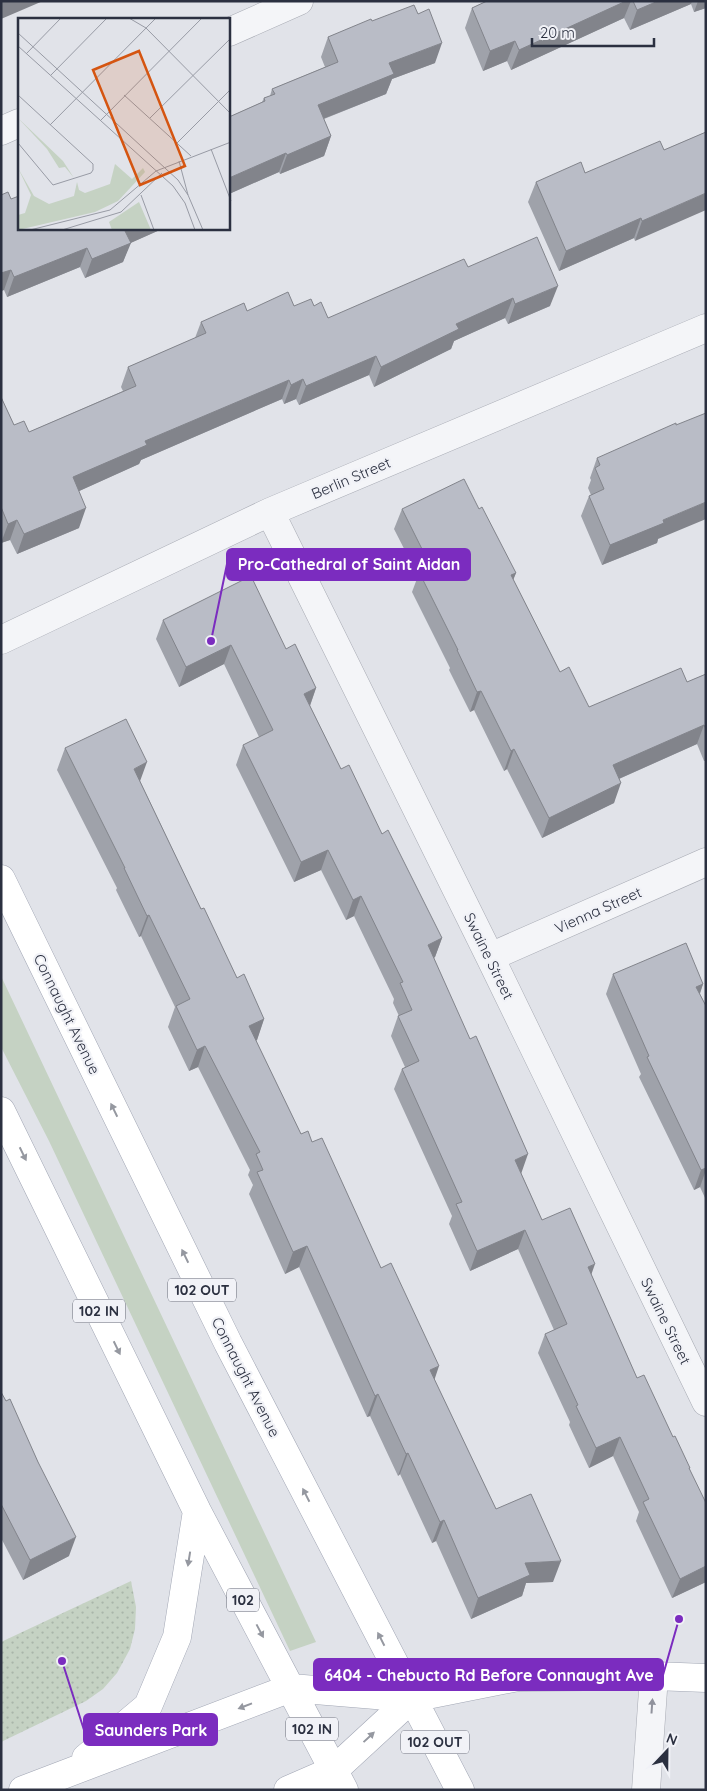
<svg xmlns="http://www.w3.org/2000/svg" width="707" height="1791" viewBox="0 0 707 1791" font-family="Quicksand,sans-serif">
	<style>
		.grass { fill: #c5d2c3 }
		.park { fill: url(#park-dots) }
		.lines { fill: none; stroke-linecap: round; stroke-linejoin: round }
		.minor-casing { stroke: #a7aab3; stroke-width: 29 }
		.tertiary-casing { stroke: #a7aab3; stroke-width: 29 }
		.primary-casing { stroke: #a1a6b4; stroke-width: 29 }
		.minor { stroke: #f4f5f8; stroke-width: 28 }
		.tertiary { stroke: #f4f5f8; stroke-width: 28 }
		.primary { stroke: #fff; stroke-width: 28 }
		.wall { fill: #9fa2aa }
		.shaded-wall { fill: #82848b }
		.building { fill: #b9bcc6; stroke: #82848b }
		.oneway { fill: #9598a0 }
		.oneway2 { fill: #90929c }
		.labels { text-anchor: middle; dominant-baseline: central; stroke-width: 4.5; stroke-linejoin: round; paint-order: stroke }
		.shield { fill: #f1f2f7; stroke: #666a77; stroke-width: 1 }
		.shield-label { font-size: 14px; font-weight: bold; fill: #2b3040 }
		.street-label { font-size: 15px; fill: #2b3040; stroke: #f1f2f7 }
		.inset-road { fill: none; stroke: #989ba5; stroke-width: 1 }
		.view { fill: #d55511; fill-opacity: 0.15; stroke: #d55511; stroke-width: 2.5 }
		.inset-edge { fill: none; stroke: #2b3040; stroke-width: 2.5 }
		.leader { fill: none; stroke: #7b2cbf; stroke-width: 2 }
		.callout-dot { fill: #7b2cbf; stroke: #f1f2f7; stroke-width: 2 }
		.callout { fill: #7b2cbf; stroke: #7b2cbf; stroke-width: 2 }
		.callout-label { font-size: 16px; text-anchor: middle; font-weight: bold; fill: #fff }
	</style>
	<defs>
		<pattern id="park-dots" width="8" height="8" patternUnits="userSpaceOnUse" patternTransform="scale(1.25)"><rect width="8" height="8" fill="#c5d2c3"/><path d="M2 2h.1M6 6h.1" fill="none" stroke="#a9b5a9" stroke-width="1.8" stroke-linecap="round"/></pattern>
	</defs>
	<rect width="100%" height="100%" fill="#e1e3e9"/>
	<path class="grass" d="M1 976 316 1642 290 1651 49 1141 1 1047Z"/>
	<path class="park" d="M131 1581 136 1607 135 1629 130 1649 117 1673 103 1689 86 1701 1 1742V1642Z"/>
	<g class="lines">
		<defs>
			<path id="minor" d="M270 512 490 957 706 1402
				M1 640 270 512 706 328
				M490 957 706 862
				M646 1790 654 1676"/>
			<path id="tertiary" d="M229 32 299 1
				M1 131 19 123"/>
			<path id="primary" d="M1 879 228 1343 460 1790
				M1 1111 197 1511 344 1790
				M86 1758 148 1706 177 1637 197 1511
				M23 1790 291 1688 412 1698 518 1677 654 1676 706 1678
				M288 1790 334 1770 412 1698"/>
		</defs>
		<use href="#minor" class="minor-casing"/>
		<use href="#tertiary" class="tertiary-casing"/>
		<use href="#primary" class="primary-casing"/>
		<use href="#minor" class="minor"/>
		<use href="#tertiary" class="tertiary"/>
		<use href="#primary" class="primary"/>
	</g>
	<path class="wall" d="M487 1H706V8L694 12 691 4 630 30 624 18 511 70 507 61 483 71 465 28 472 8Z
		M372 21 435 63 392 79 386 94 324 119 331 136 324 156 280 174 279 172 229 194V117L262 102 264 98 270 96 272 89 325 67 321 57 328 37Z
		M706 132 635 241 634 238 559 271 528 202 536 182 585 173 664 150Z
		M1 195 19 229H162L130 243 123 262 85 278 80 267 7 297 4 290 1 291Z
		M468 267 550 306 508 324 505 318 454 341 451 349 374 387 369 375 299 405 296 399 284 404 282 399 141 460 139 464 79 491V528L17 554 10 540 1 543V397L14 425 29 432 123 391 121 387 128 367 195 338 201 322 247 311 294 306H314L328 318Z
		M597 458 658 539 657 543 602 565 581 516 589 496 591 495 588 488 591 480 590 478Z
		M402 509H479L516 573 513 579 560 672 589 707 687 682 706 674V761H704L697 744 619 779 614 803 542 838 507 769 504 771 474 710 470 712 449 670 450 668 412 592 418 576 394 529Z
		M163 620 286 649 316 688 310 706 341 769 382 834 442 938 435 957 434 958 521 1173 542 1220 591 1274 637 1378 673 1437 690 1470 706 1582 672 1598 636 1521 639 1512 613 1456 589 1468 569 1425 570 1422 538 1353 545 1334 554 1330 518 1249 470 1271 449 1224 452 1216 394 1089 402 1069 405 1067 391 1036 398 1016H399L393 1003 394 999 354 916 346 920 321 870 294 882 236 765 243 745 259 737 224 664 179 687 156 639Z
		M65 748 140 781 201 909 237 978 264 1019 257 1040 256 1041 301 1134 312 1142 381 1268 496 1509 553 1582 526 1583 522 1596 471 1619 436 1541 432 1543 400 1474 398 1476 370 1416 367 1417 299 1267 285 1274 249 1194 253 1185 248 1175 250 1170 198 1067 189 1071 168 1027 175 1007 141 936 139 937 116 890 117 888 57 770Z
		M613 974 703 984 700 994 706 1006V1200L700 1187 694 1190 639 1077 641 1074 606 994Z
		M1 1392 38 1462 69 1556 23 1580 1 1538Z"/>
	<path class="shaded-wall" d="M3 1H43L1 19V2Z
		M626 1H631L624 18 511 70 519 50Z
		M658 1H692L691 4 630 30 637 10Z
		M698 1H706V8L694 12Z
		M515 41 507 61 483 71 490 51Z
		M442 43 435 63 392 79 386 94 310 124 318 105 389 63Z
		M331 136 324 156 280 174 287 155Z
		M286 153 279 172 229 194V178Z
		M706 193V210L635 241 642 221Z
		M641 218 634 238 559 271 566 251Z
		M124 229H162L124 246 131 243 123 262 85 278 92 259Z
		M87 248 80 267 7 297 14 277Z
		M11 270 4 290 1 291V273Z
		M558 286 550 306 508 324 515 304Z
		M513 298 505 318 454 341 451 349 374 387 381 367 456 324Z
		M376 356 369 375 299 405 306 386Z
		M303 379 296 399 284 404 291 385Z
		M289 380 282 399 141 460 139 464 66 497 73 477 145 441Z
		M706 502V519L658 539 657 543 602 565 610 545 663 520Z
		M86 508 79 528 17 554 24 534Z
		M17 520 10 540 1 543 8 524Z
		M516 573 508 593 511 575Z
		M231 645 224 664 179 687 186 667Z
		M316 688 309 708 304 694Z
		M481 691 474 710 470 712 477 692Z
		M704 725 697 744 605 785 613 765Z
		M514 749 507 769 504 771 511 751Z
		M147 762 139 784 134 769Z
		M621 783 614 803 542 838 549 818Z
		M328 850 321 870 294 882 301 862Z
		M361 896 354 916 346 920 353 900Z
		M149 915 141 936 139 937 147 916Z
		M442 938 435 957 421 964 428 945Z
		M703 984 696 1004V987Z
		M264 1019 257 1040 241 1048 249 1026Z
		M205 1046 198 1067 189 1071 197 1050Z
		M528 1154 521 1174 515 1160Z
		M706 1168V1170L700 1187 694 1190 701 1170Z
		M525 1230 518 1249 470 1271 477 1251Z
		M307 1246 299 1267 285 1274 293 1252Z
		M595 1264 588 1284V1267Z
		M439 1366 432 1387 430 1370Z
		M378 1394 370 1416 367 1417 375 1396Z
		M620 1437 613 1456 589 1468 596 1448Z
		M408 1453 400 1474 398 1476 406 1454Z
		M444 1520 436 1541 432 1543 440 1522Z
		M76 1537 69 1556 23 1580 30 1560Z
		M561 1561 553 1582 526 1583 522 1596 471 1619 478 1598 525 1563Z
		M706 1566V1582L672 1598 680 1579Z"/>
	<path class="building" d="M487 1H626L519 50 515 41 490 51 472 8Z
		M633 1H658L637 10Z
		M414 5 418 14 429 9 442 43 389 63 394 74 318 105 331 136 287 155 286 153 229 178V117L265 101 264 98 275 94 272 89 338 62 328 37 371 19 372 21Z
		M706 132V193L642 221 641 218 566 251 536 182 581 162 585 173 660 141 664 150Z
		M8 192 11 199 19 196V229H124L131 243 92 259 87 248 14 277 11 270 1 273V195Z
		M537 237 558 286 515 304 513 298 456 324 459 329 381 367 376 356 306 386 303 379 291 385 289 380 145 441 147 445 73 477 86 508 24 534 17 520 8 524 1 507V397L14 425 24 421 29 432 136 386 128 367 206 333 201 322 244 303 247 311 288 292 294 306 311 299 314 306 321 302 328 318 464 259 468 267Z
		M706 413V502L663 520 664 523 610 545 589 496 604 489 595 468 600 465 597 458 676 423V425Z
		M464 479 479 509 482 507 516 573 511 575 560 672 569 667 589 707 681 668 687 682 706 674V729L704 725 613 765 621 783 549 818 514 749 511 751 481 691 477 692 457 650H458L419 572 427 568 424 563 428 561 402 509Z
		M251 576 286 649 295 644 316 688 304 694 341 769 349 765 382 834 388 830 442 938 428 945 470 1039 476 1036 528 1154 515 1160 542 1220 570 1208 595 1264 588 1267 637 1378 644 1375 673 1437 675 1436 690 1468H689L706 1503V1566L680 1579 643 1502 649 1499 620 1437 596 1448 576 1406 578 1405 545 1334 567 1324 525 1230 477 1251 456 1204 462 1202 402 1069 419 1061 398 1016 412 1010 400 983 403 982 361 896 353 900 328 850 301 862 243 745 273 730 231 645 186 667 163 620Z
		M126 719 147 762 134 769 201 909 204 908 237 978 244 974 264 1019 249 1026 301 1134 308 1131 312 1142 322 1138 381 1268 391 1263 439 1366 430 1370 496 1509 531 1494 561 1561 525 1563 530 1575 478 1598 444 1520 440 1522 408 1453 406 1454 378 1394 375 1396 307 1246 293 1252 257 1172 263 1170 256 1154 260 1152 205 1046 197 1050 176 1006 190 999 149 915 147 916 124 868H125L65 748Z
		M686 943 703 984 696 987 706 1006V1168L701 1170 647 1057 649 1056 613 974Z
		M1 1392 6 1401 10 1399 38 1462 76 1537 30 1560 1 1504Z"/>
	<defs><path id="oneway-solid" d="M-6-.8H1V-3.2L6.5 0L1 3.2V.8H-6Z" transform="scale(1.25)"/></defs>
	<g class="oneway">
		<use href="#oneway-solid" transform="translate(114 1110) rotate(-116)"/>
		<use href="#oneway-solid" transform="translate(23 1154) rotate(64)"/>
		<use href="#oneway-solid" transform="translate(185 1256) rotate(-116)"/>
		<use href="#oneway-solid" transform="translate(117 1348) rotate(64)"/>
		<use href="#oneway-solid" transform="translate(306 1495) rotate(-117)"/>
		<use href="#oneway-solid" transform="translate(189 1559) rotate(99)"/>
		<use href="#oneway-solid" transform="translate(260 1631) rotate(62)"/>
		<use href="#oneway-solid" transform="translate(381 1639) rotate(-117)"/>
		<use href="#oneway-solid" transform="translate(245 1706) rotate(159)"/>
		<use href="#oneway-solid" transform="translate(369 1737) rotate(-43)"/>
	</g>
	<use class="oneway2" href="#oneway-solid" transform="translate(652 1706) rotate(-86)"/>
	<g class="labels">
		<g class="shield">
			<rect x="168" y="1278.5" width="68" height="23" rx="4"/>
			<rect x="73" y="1299.5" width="52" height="23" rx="4"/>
			<rect x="227" y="1588.5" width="32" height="23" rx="4"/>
			<rect x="286" y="1717.5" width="52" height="23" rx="4"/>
			<rect x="401" y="1730.5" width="68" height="23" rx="4"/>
		</g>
		<g class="shield-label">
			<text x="202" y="1290">102 OUT</text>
			<text x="99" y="1311">102 IN</text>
			<text x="243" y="1600">102</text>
			<text x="312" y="1729">102 IN</text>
			<text x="435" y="1742">102 OUT</text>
		</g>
		<g class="street-label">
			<text transform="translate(351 478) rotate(-23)">Berlin Street</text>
			<text transform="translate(598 910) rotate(-24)">Vienna Street</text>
			<text transform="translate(489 956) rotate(64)">Swaine Street</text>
			<text transform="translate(67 1014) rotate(64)">Connaught Avenue</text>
			<text transform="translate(666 1321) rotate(64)">Swaine Street</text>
			<text transform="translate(246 1377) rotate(63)">Connaught Avenue</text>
		</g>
	</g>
	<g transform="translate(18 18)">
		<rect width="212" height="212" fill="#e1e3e9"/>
		<path d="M0 100 45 143 56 160 47 149 41 150 29 131ZM97 146 114 161 125 150 127 154 100 183 77 194 0 212V197L7 195 13 177 0 150 16 178 31 186 56 178 59 164 61 172 67 175 92 166ZM121 184 133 212H94L91 204Z" fill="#c5d2c3"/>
		<path class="inset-road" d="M111 0 128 10 213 96M0 15 160 162 170 177 185 212M0 28 155 168 167 185 177 212M8 36 43 0M33 57 89 0M0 77 75 146V152L73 155 35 167 0 125M106 77 173 138M132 100 213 20M82 103 184 0M32 107 138 0M159 125 213 71M193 131 213 183M161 143 170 177M123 177 136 212M12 212 92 192 138 153 213 124M44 212 103 194 144 155"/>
		<path class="view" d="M121 33 167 148 122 167 75 52Z"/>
		<rect width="212" height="212" class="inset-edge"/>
	</g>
	<path class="leader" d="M211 641L227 564M679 1619L663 1675M62 1661L84 1730"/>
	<g class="callout-dot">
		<circle cx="211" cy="641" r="5"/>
		<circle cx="679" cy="1619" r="5"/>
		<circle cx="62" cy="1661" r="5"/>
	</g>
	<g class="callout">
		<rect x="227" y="549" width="243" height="31" rx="5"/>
		<rect x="314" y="1659" width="349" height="31" rx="5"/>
		<rect x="84" y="1714" width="133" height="31" rx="5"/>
	</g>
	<g class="callout-label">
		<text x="349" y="570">Pro-Cathedral of Saint Aidan</text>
		<text x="489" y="1681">6404 - Chebucto Rd Before Connaught Ave</text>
		<text x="151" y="1736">Saunders Park</text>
	</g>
	<rect width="707" height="1791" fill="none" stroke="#2b3040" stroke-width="5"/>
	<g transform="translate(667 1751) rotate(22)" stroke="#f1f2f7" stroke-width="4" paint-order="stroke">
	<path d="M0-4L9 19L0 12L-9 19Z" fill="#2b3040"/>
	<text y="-8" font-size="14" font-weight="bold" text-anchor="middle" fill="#2b3040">N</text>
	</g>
	<path d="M532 38v8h122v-8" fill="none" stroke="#2b3040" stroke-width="2.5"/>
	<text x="540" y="38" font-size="15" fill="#2b3040" stroke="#f1f2f7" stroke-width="4" paint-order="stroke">20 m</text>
</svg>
